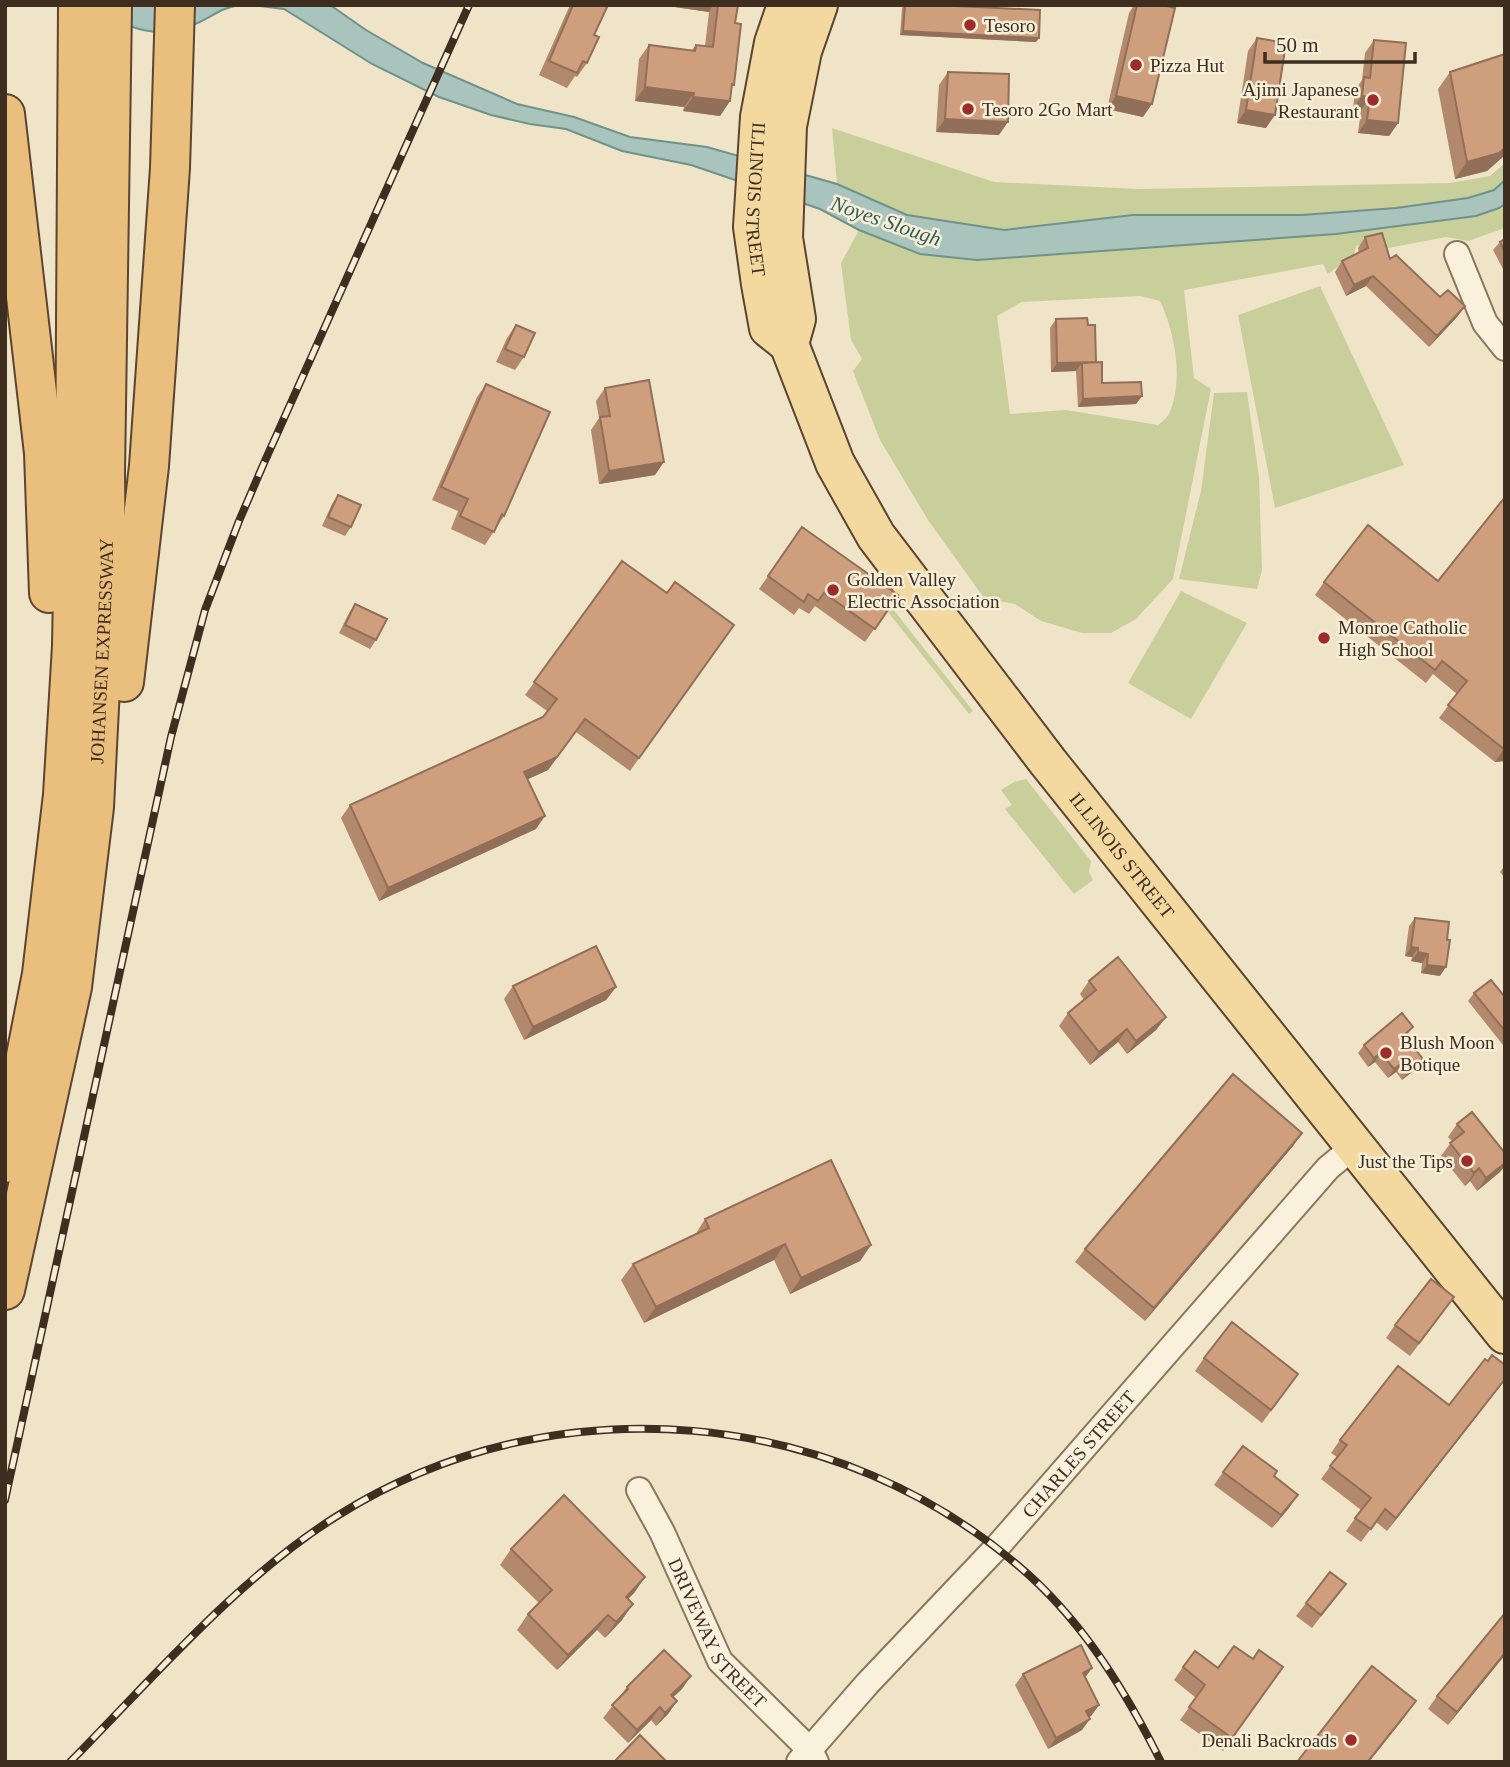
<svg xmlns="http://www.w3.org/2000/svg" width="1510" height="1767" viewBox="0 0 1510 1767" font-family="Georgia,serif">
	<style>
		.green { fill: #c9cf9b; fill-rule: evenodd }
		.water { fill: #a9c4bc; stroke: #6f938a; stroke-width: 2 }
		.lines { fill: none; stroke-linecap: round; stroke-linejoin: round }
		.minor-casing { stroke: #8d765c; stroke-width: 28 }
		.primary-casing { stroke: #5b4430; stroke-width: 42 }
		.trunk-casing { stroke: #5b4430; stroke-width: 42 }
		.minor { stroke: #faf1dc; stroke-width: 24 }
		.primary { stroke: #f3d9a0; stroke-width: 38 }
		.trunk { stroke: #eabe7c; stroke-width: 38 }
		.rail-casing { stroke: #3d2e20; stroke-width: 8 }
		.rail { stroke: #f7eed8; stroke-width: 5; stroke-dasharray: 16; stroke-linecap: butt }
		.wall { fill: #b2896c }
		.shaded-wall { fill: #916f58 }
		.building { fill: #cf9f7d; stroke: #916f58; stroke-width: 2 }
		.poi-dot { fill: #9e2a2b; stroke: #f7eed8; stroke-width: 2.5 }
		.labels { text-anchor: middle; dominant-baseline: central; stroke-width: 5; stroke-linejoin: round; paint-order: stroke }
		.poi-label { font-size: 19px; fill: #3d2e20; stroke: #f7eed8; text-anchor: start }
		.street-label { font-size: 19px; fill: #3d2e20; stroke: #f7eed8 }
		.water-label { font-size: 21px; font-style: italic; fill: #2f5d5a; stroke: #f7eed8 }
	</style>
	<rect width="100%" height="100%" fill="#f0e4c8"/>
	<path class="green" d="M832 128 994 182 1138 189 1449 183 1490 176 1505 163V180L1494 190 1468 198 1396 208 1302 215H1133L1004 230 907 215 845 189 837 184Z
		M1505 204V228L1468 241 1446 237 1383 249 1377 241 1356 246 1354 255 1328 274 1323 264 1184 290 1194 378 1211 389 1173 579 1136 619 1111 633H1082L1041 621 1015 604 984 598 928 520 880 440 853 371 862 359 851 340 841 263 859 230 920 254 977 260 1336 234 1499 208ZM1140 296 1160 301C1175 333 1184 380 1169 414 1167 418 1162 422 1158 425L1066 410 1010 414 997 316 1022 302Z
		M1320 286 1404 465 1275 508 1238 315Z
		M1247 392 1259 477 1262 570 1257 589 1179 579 1201 491 1214 393Z
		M1181 591 1247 623 1191 719 1128 683Z
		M893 609 973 711 969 714 888 612Z
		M1026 779 1091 861 1089 872 1093 880 1074 894 1005 809 1012 805 1001 790 1014 782Z"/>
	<path class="water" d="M85 5H240C219 8 213 17 195 24 149 43 126 24 85 5Z
		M253 5H330L366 30 423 63 517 104 574 117 630 137 707 147 837 184 907 215 1004 230 1133 215H1302L1396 208 1468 198 1494 190 1505 180V204L1499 208 1476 216 1336 234 977 260 920 254 859 230 820 209 691 165 622 151 566 129 530 124 491 115 439 97 372 64 284 9Z"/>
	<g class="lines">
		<defs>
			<g id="minor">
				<path d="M1457 254 1485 323 1505 348"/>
				<path id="s1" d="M639 1490 662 1532 720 1661 810 1750 816 1762"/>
				<path id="s2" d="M799 1762 867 1684 997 1547 1328 1168 1356 1145"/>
			</g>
			<g id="primary">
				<path id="s3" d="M787 5 774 43 760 117 753 227 761 284 769 328 789 344 835 463 876 536 1048 762 1505 1334"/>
				<path d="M789 344 796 319 783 238 787 126 802 51 818 5"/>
			</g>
			<g id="trunk">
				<path d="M5 114 44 453 49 593"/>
				<path d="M124 682 149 466 170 168 175 5"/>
				<path d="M5 1163 42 974 63 795 72 646 75 483 78 5"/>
				<path id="s4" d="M5 1290 72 987 94 807 106 568 105 473 112 5"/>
			</g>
		</defs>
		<use href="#minor" class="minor-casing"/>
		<use href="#primary" class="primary-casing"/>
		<use href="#trunk" class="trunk-casing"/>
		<use href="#minor" class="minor"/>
		<use href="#primary" class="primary"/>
		<use href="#trunk" class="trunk"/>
		<defs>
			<path id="rail" d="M5 1500 171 737 205 610 239 521 264 463 469 5
				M70 1762C152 1679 238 1578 337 1516 552 1380 841 1405 1030 1576 1087 1628 1127 1694 1161 1762"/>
		</defs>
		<use href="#rail" class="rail-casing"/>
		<use href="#rail" class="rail"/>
	</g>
	<path class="wall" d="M570 5H608L594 35 587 63 577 77 575 76 567 88 539 75Z
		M661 5H738L735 23 730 101 720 116 683 111 684 107 635 101 639 59 649 45 692 50 696 45 705 46 709 12Z
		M904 5H936L1039 38 1036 42 900 35 902 8Z
		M1134 5H1163L1143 117 1107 109 1129 13Z
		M1257 38 1266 128 1237 123 1248 51Z
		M1374 40 1398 123 1389 136 1358 133 1361 110 1353 109 1355 90 1362 80 1365 53Z
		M1505 54V155L1487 171 1455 179 1438 89 1450 72Z
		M948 72 999 135 936 132 939 85Z
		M1365 237 1390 259 1440 297 1465 306 1457 317 1429 347 1366 286 1346 296 1335 272 1342 261 1359 253 1358 248Z
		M1505 239V271H1504L1493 250 1500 242Z
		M1056 319 1088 325 1096 362 1102 383 1142 396 1136 404 1078 407 1076 371 1051 372 1050 328Z
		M516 325 524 357 515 370 496 362 507 338Z
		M486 384 504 516 485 545 451 529 458 511 432 500 477 397Z
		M605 388 655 475 599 484 591 430 599 418 596 401Z
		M338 495 351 527 345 536 322 526 332 504Z
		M1505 497V761L1495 762 1439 718 1457 694 1433 674 1426 683 1315 595 1324 582 1438 581Z
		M802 527 898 595 865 642 815 606 809 614 799 608 794 615 759 589Z
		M622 561 667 593 734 625 630 771 576 732 548 770 528 779 536 829 379 901 341 818 350 805 543 717 547 711 525 695Z
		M355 604 376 640 370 649 339 633 349 613Z
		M1505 865V878L1500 872Z
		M1415 918 1440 976 1421 973 1422 963 1411 961 1412 957 1405 956 1409 926Z
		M1089 981 1166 1017 1156 1030 1127 1054 1118 1042 1090 1065 1059 1026 1068 1013 1084 1000 1080 994Z
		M513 986 616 987 606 1000 524 1040 504 999Z
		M1474 993 1505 997V1044L1503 1045 1468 1001Z
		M1413 1027 1405 1037 1423 1059 1417 1068 1402 1080 1396 1072 1388 1078 1375 1062 1368 1067 1358 1053 1364 1045Z
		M1457 1124 1500 1172 1477 1191 1470 1181 1465 1186 1441 1156 1452 1141 1448 1137Z
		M1302 1133 1293 1146 1145 1321 1075 1262 1085 1249Z
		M705 1219 871 1245 860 1261 790 1294 774 1260 644 1323 621 1280 633 1264 695 1235Z
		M1445 1310 1410 1356 1386 1338 1395 1325Z
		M1204 1358 1298 1374 1262 1423 1195 1371Z
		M1488 1361 1505 1365V1380L1387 1531 1376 1522 1361 1542 1346 1531 1361 1510 1321 1479 1337 1457 1331 1453 1340 1440 1449 1405Z
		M1223 1472 1274 1476 1289 1508 1272 1528 1214 1485Z
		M511 1549 645 1577 634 1593 628 1599 622 1620 605 1638 597 1630 557 1670 517 1630 528 1614 539 1603 500 1565Z
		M1346 1584 1312 1628 1296 1616 1306 1603Z
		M1505 1613V1655L1448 1725 1428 1709 1437 1696Z
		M1253 1659 1283 1667 1223 1751 1180 1720 1196 1698 1174 1680 1183 1667 1218 1668Z
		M1092 1668 1085 1677 1099 1705 1091 1716 1089 1717 1082 1730 1048 1749 1015 1685 1023 1674Z
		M627 1687 682 1689 673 1697 677 1701 668 1714 656 1726 651 1720 628 1743 603 1718Z"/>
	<path class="shaded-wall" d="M661 5H713L709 12Z
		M903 31 1039 38 1036 42 900 35Z
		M645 87 694 93 684 107 635 101Z
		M1116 96 1152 104 1143 117 1107 109Z
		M1362 96 1370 97 1361 110 1353 109Z
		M693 97 730 101 720 116 683 111Z
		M1246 110 1275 115 1266 128 1237 123Z
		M945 119 1008 122 999 135 936 132Z
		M1367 120 1398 123 1389 136 1358 133Z
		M1505 148V155L1487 171 1455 179 1467 162Z
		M1373 276 1366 286 1346 296 1354 285Z
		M1465 306 1457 317 1429 347 1437 336Z
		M1096 362 1082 363 1076 371 1051 372 1057 363Z
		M1142 396 1136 404 1078 407 1083 399Z
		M664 462 655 475 599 484 609 471Z
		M576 732 548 770 515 785 524 772Z
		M1504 749 1505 761 1495 762Z
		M545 816 536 829 379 901 388 888Z
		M1411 947 1418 948 1412 957 1405 956Z
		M1418 952 1428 954 1422 963 1411 961Z
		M1427 965 1446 967 1440 976 1421 973Z
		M616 987 606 1000 524 1040 533 1027Z
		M1166 1017 1156 1030 1127 1054 1136 1041Z
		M1127 1029 1118 1042 1090 1065 1099 1052Z
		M1381 1053 1375 1062 1368 1067 1374 1058Z
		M1423 1059 1417 1068 1402 1080 1409 1071Z
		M1402 1063 1396 1072 1388 1078 1394 1069Z
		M1302 1133 1293 1146 1145 1321 1154 1308Z
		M1505 1163V1166L1500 1172 1477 1191 1486 1178Z
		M1479 1168 1470 1181 1465 1186 1474 1173Z
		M785 1244 774 1260 644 1323 656 1307Z
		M871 1245 860 1261 790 1294 801 1278Z
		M1505 1379V1380L1387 1531 1396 1518Z
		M1298 1495 1289 1508 1272 1528 1281 1515Z
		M645 1577 634 1593 615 1612 626 1597Z
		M633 1604 622 1620 605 1638 616 1622Z
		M608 1615 597 1630 557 1670 568 1655Z
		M1505 1653V1655L1448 1725 1457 1712Z
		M1092 1668 1084 1679 1083 1673Z
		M691 1676 682 1689 662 1708 671 1695Z
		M677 1701 668 1714 656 1726 665 1713Z
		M1416 1701 1404 1718 1369 1762H1368Z
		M1099 1705 1091 1716 1078 1722 1086 1711Z
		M660 1707 651 1720 628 1743 637 1730Z
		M1090 1719 1082 1730 1048 1749 1056 1738Z"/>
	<path class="building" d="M573 5H608L594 35 599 37 587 63 583 61 577 73 549 61Z
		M718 5H738L735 23 741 24 734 85 732 84 730 101 693 97 694 93 645 87 649 45 695 51 696 45 713 47Z
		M905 5H936L1040 10 1039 38 903 31Z
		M1137 5H1163L1175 8 1152 104 1116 96Z
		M1257 38 1286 43 1275 115 1246 110Z
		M1374 40 1406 43 1398 123 1367 120 1370 97 1362 96 1364 77 1370 78Z
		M1505 54V148L1499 153 1467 162 1450 72Z
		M948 72 1009 74 1008 122 945 119Z
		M1382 233 1390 259 1396 255 1440 297 1448 290 1465 306 1437 336 1373 276 1354 285 1342 261 1368 248 1365 237Z
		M1505 239V252L1500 242Z
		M1087 318 1088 325H1095L1096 362 1057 363 1056 319Z
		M516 325 535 333 524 357 505 349Z
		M1102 362V383L1141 382 1142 396 1083 399 1082 363Z
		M649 380 664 462 609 471 600 417 610 416 605 388Z
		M486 384 550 412 504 516 502 514 494 532 460 516 468 499 441 487Z
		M338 495 361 505 351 527 328 517Z
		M1505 497V749H1504L1448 705 1467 681 1442 661 1435 670 1324 582 1368 525 1438 581Z
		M802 527 898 595 875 629 824 593 818 601 808 594 804 602 768 576Z
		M622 561 667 593 675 582 734 625 639 758 585 719 557 757 524 772 545 816 388 888 350 805 543 717 557 699 534 682Z
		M355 604 387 619 376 640 345 625Z
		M1415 918 1449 922 1447 940H1450L1446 967 1427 965 1428 954 1418 952V948L1411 947Z
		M596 946 616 987 533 1027 513 986Z
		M1118 957 1166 1017 1136 1041 1127 1029 1099 1052 1068 1013 1096 990 1089 981Z
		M1491 980 1505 997V1031L1474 993Z
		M1402 1013 1413 1027 1404 1035 1423 1059 1409 1071 1402 1063 1394 1069 1381 1053 1374 1058 1364 1045Z
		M1233 1074 1302 1133 1154 1308 1085 1249Z
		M1472 1112 1505 1153V1163L1486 1178 1479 1168 1474 1173 1450 1143 1464 1132 1457 1124Z
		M831 1160 871 1245 801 1278 785 1244 656 1307 633 1264 709 1228 705 1219Z
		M1431 1279 1454 1297 1419 1343 1395 1325Z
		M1232 1322 1298 1374 1271 1410 1204 1358Z
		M1492 1355 1505 1365V1379L1396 1518 1385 1509 1371 1529 1355 1518 1371 1498 1330 1466 1347 1445 1340 1440 1398 1366 1449 1405 1485 1359 1488 1361Z
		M1243 1446 1277 1471 1274 1476 1298 1495 1281 1515 1223 1472Z
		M564 1495 645 1577 626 1597 633 1604 616 1622 608 1615 568 1655 528 1614 552 1590 511 1549Z
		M1330 1572 1346 1584 1321 1615 1306 1603Z
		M1505 1613V1653L1457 1712 1437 1696Z
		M1081 1645 1092 1668 1083 1673 1099 1705 1086 1711 1090 1719 1056 1738 1023 1674Z
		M1234 1646 1253 1659 1259 1650 1283 1667 1232 1738 1189 1707 1205 1685 1183 1667 1195 1651 1218 1668Z
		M664 1650 691 1676 671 1695 677 1701 665 1713 660 1707 637 1730 612 1705 628 1689 627 1687Z
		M1372 1666 1416 1701 1369 1760 1372 1762H1297Z
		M640 1735 667 1762H614Z"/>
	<g class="poi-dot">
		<circle cx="970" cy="25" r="7"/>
		<circle cx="1136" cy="65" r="7"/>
		<circle cx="1373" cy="100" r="7"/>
		<circle cx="968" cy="109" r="7"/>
		<circle cx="833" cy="590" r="7"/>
		<circle cx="1324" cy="638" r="7"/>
		<circle cx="1386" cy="1053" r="7"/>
		<circle cx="1467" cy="1161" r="7"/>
		<circle cx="1351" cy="1740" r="7"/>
	</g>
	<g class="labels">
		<g class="poi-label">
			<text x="984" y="25">Tesoro</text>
			<text x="1150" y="65">Pizza Hut</text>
			<text x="1359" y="89" text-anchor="end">Ajimi Japanese<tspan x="1359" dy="22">Restaurant</tspan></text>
			<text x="982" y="109">Tesoro 2Go Mart</text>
			<text x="847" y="579">Golden Valley<tspan x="847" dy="22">Electric Association</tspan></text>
			<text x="1338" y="627">Monroe Catholic<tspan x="1338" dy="22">High School</tspan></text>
			<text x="1400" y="1042">Blush Moon<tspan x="1400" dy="22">Botique</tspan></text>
			<text x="1453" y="1161" text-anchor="end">Just the Tips</text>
			<text x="1337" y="1740" text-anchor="end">Denali Backroads</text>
		</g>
		<g class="street-label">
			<text stroke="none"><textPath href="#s3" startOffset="198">ILLINOIS STREET</textPath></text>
			<text stroke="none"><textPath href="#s4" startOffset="648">JOHANSEN EXPRESSWAY</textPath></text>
			<text stroke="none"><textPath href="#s3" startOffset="968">ILLINOIS STREET</textPath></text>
			<text stroke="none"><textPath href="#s2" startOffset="416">CHARLES STREET</textPath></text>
			<text stroke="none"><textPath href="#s1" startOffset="164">DRIVEWAY STREET</textPath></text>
		</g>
		<g class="water-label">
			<text transform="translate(886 221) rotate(19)">Noyes Slough</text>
		</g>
	</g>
	<rect width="1510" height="1767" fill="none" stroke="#3d2e20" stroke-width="14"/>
	<path d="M1265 52v10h150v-10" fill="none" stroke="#3d2e20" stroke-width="3.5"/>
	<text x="1276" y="52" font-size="21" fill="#3d2e20" stroke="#f7eed8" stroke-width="5" paint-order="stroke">50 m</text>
</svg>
